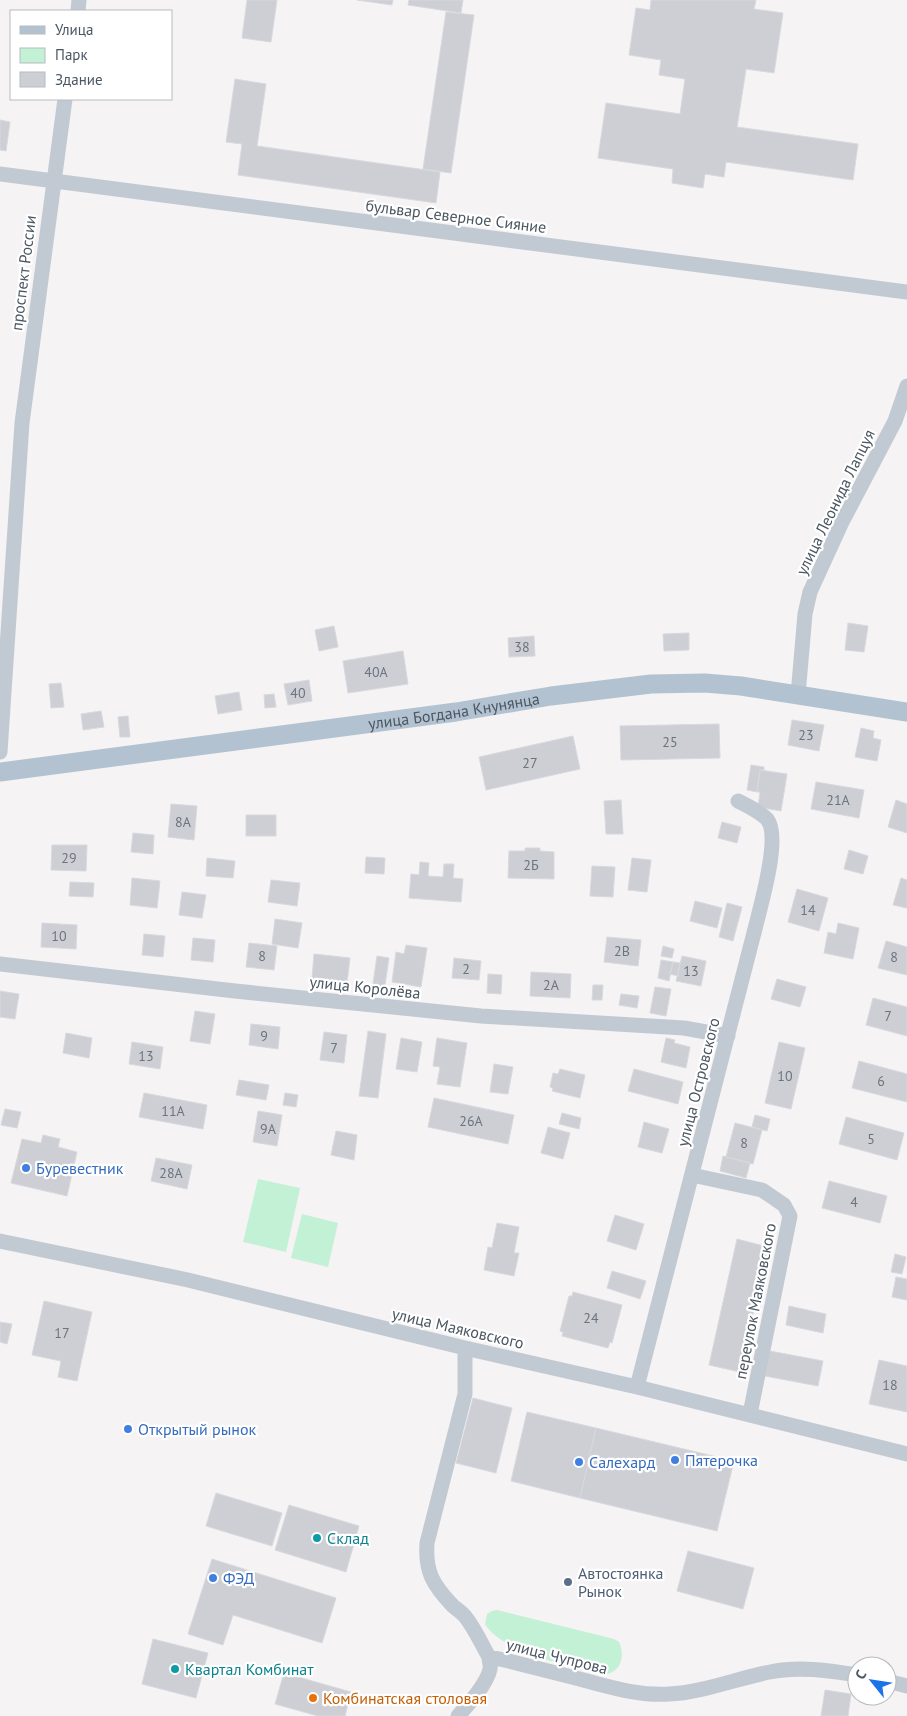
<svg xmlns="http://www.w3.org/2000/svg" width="907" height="1716" viewBox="0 0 907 1716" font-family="'PT Sans',sans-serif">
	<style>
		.green { fill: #c3f1d5 }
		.building { fill: #cdcfd5; stroke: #d7d9de }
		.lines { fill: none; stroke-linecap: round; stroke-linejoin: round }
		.minor { stroke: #c1cad2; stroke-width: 15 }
		.major { stroke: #b3c2d1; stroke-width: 19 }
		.shop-dot { fill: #3f7fe0; stroke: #fff; stroke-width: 2 }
		.culture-dot { fill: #0f9aa8; stroke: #fff; stroke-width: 2 }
		.service-dot { fill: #5c6f8a; stroke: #fff; stroke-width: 2 }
		.food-dot { fill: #e8710a; stroke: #fff; stroke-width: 2 }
		.labels { text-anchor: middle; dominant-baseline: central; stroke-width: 4.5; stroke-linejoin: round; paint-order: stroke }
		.number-label { font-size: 14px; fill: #6b747e }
		.street-label { font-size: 16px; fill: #4a5661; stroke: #fff }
		.shop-label { font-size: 16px; fill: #366cbe; stroke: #fff; text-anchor: start }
		.culture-label { font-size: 16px; fill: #0d838f; stroke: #fff; text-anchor: start }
		.service-label { font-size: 16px; fill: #4e5e75; stroke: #fff; text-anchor: start }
		.food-label { font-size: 16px; fill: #c56008; stroke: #fff; text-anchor: start }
	</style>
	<rect width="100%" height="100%" fill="#f5f3f3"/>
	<path class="green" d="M258 1179 300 1188 286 1252 243 1242Z
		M302 1214 338 1223 328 1267 291 1258Z
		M497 1610 614 1639 619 1642C625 1654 622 1671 607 1674 575 1668 502 1653 485 1624L487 1614 492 1611Z"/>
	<path class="building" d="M247 0H277L271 42 242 38Z
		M357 0H393L392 5Z
		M409 0H463L461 13 408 5Z
		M651 0H756L754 9 783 13 774 73 746 69 737 127 858 144 853 180 726 162 724 177 705 174 703 188 672 183 673 169 598 158 606 103 680 114 685 79 659 75 661 60 629 55 636 8 650 10Z
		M446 12 474 15 451 173 423 169Z
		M235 79 266 84 257 146 440 172 436 203 238 175 242 144 226 142Z
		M0 120 10 122 6 151 0 150Z
		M848 623 868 626 864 652 845 650Z
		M334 626 338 647 319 651 315 630Z
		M689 633V650L664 651 663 634Z
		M534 636 535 656 509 657 508 638Z
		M403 651 408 684 348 693 343 661Z
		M309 680 312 701 288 705 284 684Z
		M61 683 64 707 51 708 49 684Z
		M239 692 242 710 218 714 215 696Z
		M274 694 276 707 265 708 264 695Z
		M101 711 104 727 83 730 81 714Z
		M128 716 130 737H120L118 717Z
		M792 720 824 725 819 751 788 745Z
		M719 724 720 758 621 760 620 726Z
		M861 728 874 731 873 738 881 740 877 761 855 757Z
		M573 736 580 769 486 790 479 757Z
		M751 765 764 767V770H760L757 792 747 790Z
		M760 770 787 774 781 811 758 807 760 792H757Z
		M816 782 864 790 859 818 811 809Z
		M621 800 623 834H606L604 801Z
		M896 800 907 804V833L888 827Z
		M171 804 197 806 194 840 168 837Z
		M246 815H276V836H246Z
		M722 822 741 827 737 843 718 838Z
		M133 833 154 835 153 854 131 852Z
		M52 845H87L86 871 51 870Z
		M525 848H540V851L554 852V879L508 878 509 851H525Z
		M849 850 868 856 863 874 844 869Z
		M366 857 385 858 384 874 365 873Z
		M207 858 235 861 233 878 206 876Z
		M632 858 651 860 647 892 628 890Z
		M420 862 429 863 428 876 443 877 444 864H454L453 878 463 879 461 902 409 898 411 874 419 875Z
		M592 866 615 867 613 897 590 896Z
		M132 878 160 881 157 908 130 905Z
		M901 878 907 880V908L893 905Z
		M271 880 300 883 297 906 268 902Z
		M70 882 94 883 93 897 69 896Z
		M797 889 828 898 819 931 788 922Z
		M182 892 206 895 202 918 179 915Z
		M695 901 722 908 717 928 690 921Z
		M727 903 742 907 733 941 719 937Z
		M275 919 302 923 298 948 272 944Z
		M42 923 77 925 76 949 41 947Z
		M838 923 859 928 853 959 824 953 828 932 836 934Z
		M144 934 165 936 163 957 142 955Z
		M607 937 641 940 638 966 604 962Z
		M193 938 215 940 213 962 191 960Z
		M886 941 907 947V975L878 968Z
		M249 943 277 946 274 970 246 967Z
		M406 945 427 948 421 987 392 982 396 952 404 954Z
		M663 946 674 949 672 958 661 956Z
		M314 954 350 958 347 983 312 979Z
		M377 956 389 958 384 992 372 990Z
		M682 956 706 961 701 986 676 981Z
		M454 958 481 961 479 980 452 978Z
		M661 960 673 962 669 981 658 978Z
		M673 962 680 963 678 976 670 974Z
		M531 972 571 974 570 998 530 996Z
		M488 974 502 975 501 994 487 993Z
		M777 979 806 987 800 1007 771 999Z
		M593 985H603L602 1000H592Z
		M655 987 671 989 666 1016 650 1013Z
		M0 991 19 994 15 1019 0 1017Z
		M621 994 639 996 637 1008 619 1005Z
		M873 998 907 1007V1036L866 1025Z
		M195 1011 215 1014 210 1044 190 1041Z
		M251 1024 280 1027 278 1049 249 1045Z
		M368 1031 386 1034 378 1098 359 1096Z
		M324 1032 347 1035 344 1063 320 1060Z
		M66 1033 92 1038 89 1058 63 1053Z
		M401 1038 422 1042 417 1072 396 1069Z
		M437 1038 467 1043 460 1087 437 1084 440 1067 433 1066Z
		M666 1038 675 1040 674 1043 690 1047 686 1068 661 1062Z
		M132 1042 163 1047 160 1069 129 1064Z
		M779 1042 805 1048 791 1109 765 1103Z
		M859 1061 907 1074V1102L852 1088Z
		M494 1064 513 1067 508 1094 490 1092Z
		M560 1069 585 1075 580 1098 552 1091 553 1088 550 1087 553 1073 558 1074Z
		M634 1069 683 1082 678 1104 628 1091Z
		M239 1080 269 1085 266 1100 236 1095Z
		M144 1093 207 1105 203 1129 139 1117Z
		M285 1093 298 1095 296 1107 283 1105Z
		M434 1098 514 1115 508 1144 428 1127Z
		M5 1109 21 1112 17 1128 1 1125Z
		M258 1111 282 1115 277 1146 253 1142Z
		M562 1113 581 1118 579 1129 559 1124Z
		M755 1115 770 1119 767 1131 752 1127Z
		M846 1117 904 1133 897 1160 839 1144Z
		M644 1122 669 1129 662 1153 638 1147Z
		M735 1123 762 1130 753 1164 726 1157Z
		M548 1127 570 1133 563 1159 541 1153Z
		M336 1131 357 1135 354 1160 331 1155Z
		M43 1135 60 1139 58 1147 77 1152 67 1196 11 1183 22 1139 41 1143Z
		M723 1156 750 1163 746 1178 720 1171Z
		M156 1158 192 1165 187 1189 151 1181Z
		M829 1181 887 1196 880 1223 822 1208Z
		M615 1215 644 1224 636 1250 607 1241Z
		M497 1223 519 1227 514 1253H519L514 1276 484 1270 488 1247 492 1248Z
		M737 1239 768 1247 740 1372 709 1365Z
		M895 1254 906 1257 902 1274 891 1272Z
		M612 1271 646 1281 640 1299 607 1288Z
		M896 1277 907 1279V1300L892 1297Z
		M573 1292 622 1305 612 1343 610 1342 608 1348 562 1336 563 1332 560 1331 569 1296H572Z
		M44 1301 92 1312 77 1381 58 1377 61 1361 32 1355Z
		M789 1306 826 1314 823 1333 786 1325Z
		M0 1322 12 1324 7 1344 0 1342Z
		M770 1351 823 1361 818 1386 765 1376Z
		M879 1360 907 1366V1412L869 1404Z
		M473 1398 512 1408 496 1473 456 1463Z
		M527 1412 596 1428 580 1498 511 1481Z
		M596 1428 734 1461 717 1531 580 1498Z
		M216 1493 282 1513 272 1546 206 1526Z
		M289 1505 359 1526 346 1572 275 1550Z
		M688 1551 754 1568 743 1609 677 1591Z
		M212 1559 336 1598 322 1643 233 1615 223 1645 188 1634Z
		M153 1639 208 1653 196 1698 142 1684Z
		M284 1673 351 1692 345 1716H318L275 1704Z
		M825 1690 851 1694 848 1716H821Z"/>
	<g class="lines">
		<path class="minor" d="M78 11 79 0
			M0 174 907 292
			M798 695 805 614 810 592 842 522 895 421 907 386
			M0 752 22 423 65 99
			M0 964 235 991 481 1016 684 1028 728 1036
			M692 1175 762 1190 784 1205 790 1216 750 1414
			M0 1241 188 1280 465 1348 637 1387 907 1454
			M465 1348V1394L427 1543C425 1572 433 1585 453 1606 458 1610 464 1614 467 1619 476 1631 482 1645 489 1657L509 1661C535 1668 561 1674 587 1681 614 1688 641 1696 669 1694 701 1693 738 1678 770 1672 798 1666 829 1670 857 1675
			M637 1387 757 921C762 900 781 836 767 819 759 811 748 806 738 801
			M887 1681 907 1686
			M458 1716C468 1705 487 1684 490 1669 491 1666 489 1661 489 1657"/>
		<path class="major" id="s1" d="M0 772 456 712 551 696 651 684 705 683 741 686 907 712"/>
	</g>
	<g class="shop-dot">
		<circle cx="26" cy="1168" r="5"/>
		<circle cx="128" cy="1429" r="5"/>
		<circle cx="675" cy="1460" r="5"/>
		<circle cx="579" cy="1462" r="5"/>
		<circle cx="213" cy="1578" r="5"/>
	</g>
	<g class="culture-dot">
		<circle cx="317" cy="1538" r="5"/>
		<circle cx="175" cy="1669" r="5"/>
	</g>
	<circle class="service-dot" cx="568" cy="1582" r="5"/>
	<circle class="food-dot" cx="313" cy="1698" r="5"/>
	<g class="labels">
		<g class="number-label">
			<text x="522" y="647">38</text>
			<text x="376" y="672">40А</text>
			<text x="298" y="693">40</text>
			<text x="806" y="735">23</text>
			<text x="670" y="742">25</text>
			<text x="530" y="763">27</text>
			<text x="838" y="800">21А</text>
			<text x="183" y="822">8А</text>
			<text x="69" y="858">29</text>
			<text x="531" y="865">2Б</text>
			<text x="808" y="910">14</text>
			<text x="59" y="936">10</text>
			<text x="622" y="951">2В</text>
			<text x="262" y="956">8</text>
			<text x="894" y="957">8</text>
			<text x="466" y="969">2</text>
			<text x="691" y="971">13</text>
			<text x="551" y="985">2А</text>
			<text x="888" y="1016">7</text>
			<text x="264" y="1036">9</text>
			<text x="334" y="1048">7</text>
			<text x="146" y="1056">13</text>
			<text x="785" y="1076">10</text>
			<text x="881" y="1081">6</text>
			<text x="173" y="1111">11А</text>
			<text x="471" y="1121">26А</text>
			<text x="268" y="1129">9А</text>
			<text x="871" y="1139">5</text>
			<text x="744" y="1143">8</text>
			<text x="171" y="1173">28А</text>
			<text x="854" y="1202">4</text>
			<text x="591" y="1318">24</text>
			<text x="62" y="1333">17</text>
			<text x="890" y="1385">18</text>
		</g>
		<g class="street-label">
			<text transform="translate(456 216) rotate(7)">бульвар Северное Сияние</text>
			<text transform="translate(23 273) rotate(-83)">проспект России</text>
			<text transform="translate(835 502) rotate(-64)">улица Леонида Лапцуя</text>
			<text stroke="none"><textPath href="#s1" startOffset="458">улица Богдана Кнунянца</textPath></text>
			<text transform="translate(365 987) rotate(6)">улица Королёва</text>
			<text transform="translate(698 1082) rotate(-76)">улица Островского</text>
			<text transform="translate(755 1301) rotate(-79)">переулок Маяковского</text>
			<text transform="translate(458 1328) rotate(13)">улица Маяковского</text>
			<text transform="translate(557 1656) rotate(14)">улица Чупрова</text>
		</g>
		<g class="shop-label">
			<text x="36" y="1168">Буревестник</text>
			<text x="138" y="1429">Открытый рынок</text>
			<text x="685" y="1460">Пятерочка</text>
			<text x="589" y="1462">Салехард</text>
			<text x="223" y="1578">ФЭД</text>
		</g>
		<g class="culture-label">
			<text x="327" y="1538">Склад</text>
			<text x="185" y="1669">Квартал Комбинат</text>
		</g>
		<g class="service-label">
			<text x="578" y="1573">Автостоянка<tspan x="578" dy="18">Рынок</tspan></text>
		</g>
		<g class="food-label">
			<text x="323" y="1698">Комбинатская столовая</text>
		</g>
	</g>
	<rect x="10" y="10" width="162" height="90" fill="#ffffff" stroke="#b7bbc0"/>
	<rect x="20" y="26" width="25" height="8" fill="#b3c2d1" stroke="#b7bbc0"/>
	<text x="55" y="35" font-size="15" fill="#4a5661">Улица</text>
	<rect x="20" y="48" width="25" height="15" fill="#c3f1d5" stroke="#b7bbc0"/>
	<text x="55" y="60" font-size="15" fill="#4a5661">Парк</text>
	<rect x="20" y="72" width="25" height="15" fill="#cdcfd5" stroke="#b7bbc0"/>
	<text x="55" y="85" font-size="15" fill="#4a5661">Здание</text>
	<g transform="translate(872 1681) rotate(300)"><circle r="24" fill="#ffffff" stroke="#b7bbc0"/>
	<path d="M0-4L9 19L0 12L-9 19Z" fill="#1a73e8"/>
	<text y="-8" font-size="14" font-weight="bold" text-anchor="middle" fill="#4a5661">С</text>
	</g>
</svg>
